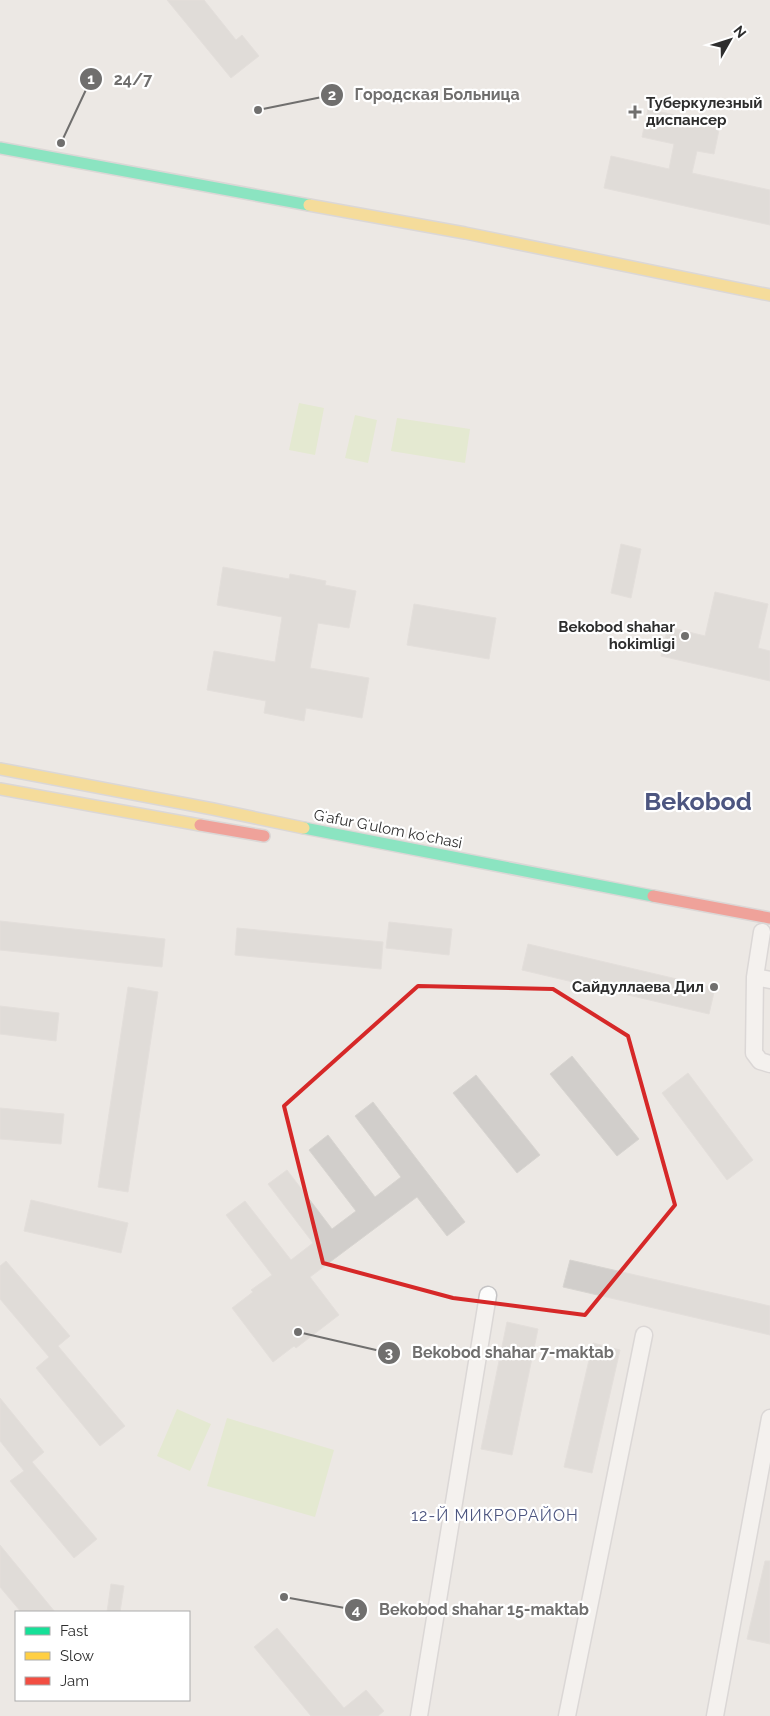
<svg xmlns="http://www.w3.org/2000/svg" width="770" height="1716" viewBox="0 0 770 1716" font-family="Raleway,sans-serif">
	<style>
		.pitch { fill: #d9eabb }
		.building { fill: #d1cecb; stroke: #d7d4d0 }
		.lines { fill: none; stroke-linecap: round; stroke-linejoin: round }
		.street-casing { stroke: #c5c4c5; stroke-width: 19 }
		.fast-casing { stroke: #c5c4c5; stroke-width: 14 }
		.slow-casing { stroke: #c5c4c5; stroke-width: 14 }
		.jam-casing { stroke: #c5c4c5; stroke-width: 14 }
		.street { stroke: #fcfcfb; stroke-width: 16 }
		.fast { stroke: #16e098; stroke-width: 11 }
		.slow { stroke: #ffcf43; stroke-width: 11 }
		.jam { stroke: #f24e42; stroke-width: 11 }
		.marked { fill: none; stroke: #d62828; stroke-width: 4; stroke-linejoin: round }
		.poi-dot { fill: #706f6e; stroke: #fff; stroke-width: 2 }
		.labels { text-anchor: middle; dominant-baseline: central; stroke-width: 4.5; stroke-linejoin: round; paint-order: stroke }
		.poi-label { font-size: 15px; font-weight: bold; fill: #2e2e2e; stroke: #fff; text-anchor: end }
		.street-label { font-size: 15px; fill: #2e2e2e; stroke: #fff }
		.neighbourhood-label { font-size: 16px; letter-spacing: 1px; fill: #4d5680; stroke: #fff }
		.town-label { font-size: 25px; font-weight: bold; fill: #4d5680; stroke: #fff }
		.leader { fill: none; stroke: #706f6e; stroke-width: 2 }
		.callout-dot { fill: #706f6e; stroke: #fff; stroke-width: 2 }
		.mark-label { font-size: 15px; text-anchor: middle; font-weight: bold; fill: #fff }
		.callout-label { font-size: 16px; text-anchor: middle; font-weight: bold; fill: #706f6e; stroke: #fff; stroke-width: 4.5; stroke-linejoin: round; paint-order: stroke }
	</style>
	<rect width="100%" height="100%" fill="#ece8e4"/>
	<path class="pitch" d="M299 403 324 408 315 455 289 450Z
		M355 415 377 420 368 463 345 458Z
		M397 418 470 429 465 463 391 451Z
		M177 1409 211 1424 190 1471 157 1456Z
		M227 1418 334 1450 315 1517 207 1486Z"/>
	<path class="building" d="M167 0H204L236 40 242 35 259 56 231 78Z
		M648 109 720 125 714 154 697 151 692 173 770 190V225L604 188 611 156 669 169 674 144 642 137Z
		M621 544 641 549 631 598 611 593Z
		M223 567 289 579 290 574 326 581 325 585 356 591 349 628 318 623 310 668 369 678 362 718 306 708 304 721 264 713 266 701 207 690 214 651 275 662 282 617 217 605Z
		M715 592 768 604 758 648 770 651V681L661 656 668 627 705 636Z
		M414 604 496 618 489 659 407 645Z
		M0 921 165 939 162 967 0 950Z
		M389 922 452 929 449 955 386 948Z
		M237 928 383 942 381 969 235 955Z
		M528 944 715 988 709 1014 522 970Z
		M128 987 158 992 128 1192 98 1187Z
		M0 1006 59 1013 56 1041 0 1034Z
		M572 1056 639 1139 617 1156 550 1074Z
		M688 1073 753 1160 727 1180 662 1093Z
		M476 1075 540 1155 517 1173 453 1093Z
		M373 1102 465 1222 447 1236 417 1197 310 1277 339 1315 296 1348 294 1346 273 1362 232 1308 253 1292 251 1290 272 1275 226 1215 245 1201 291 1260 313 1243 268 1184 287 1170 332 1229 356 1211 309 1150 328 1135 375 1197 401 1177 355 1116Z
		M0 1108 64 1114 61 1144 0 1139Z
		M31 1200 128 1223 121 1253 24 1231Z
		M570 1260 770 1306V1335L563 1287Z
		M6 1261 70 1336 58 1346 125 1426 100 1446 36 1368 49 1357 0 1299V1266Z
		M507 1322 538 1329 512 1455 481 1449Z
		M593 1343 620 1350 592 1473 564 1467Z
		M0 1398 44 1452 32 1462 97 1539 74 1558 10 1481 24 1471 0 1441Z
		M0 1545 55 1612H21L0 1587Z
		M765 1561H770V1644L747 1639Z
		M111 1584 124 1586 120 1612H107Z
		M277 1628 344 1708 366 1690 384 1711 378 1716H311L254 1647Z"/>
	<g class="lines">
		<defs>
			<path id="street" d="M762 932 755 977 754 1053 760 1061 770 1064
				M755 977 770 980
				M419 1716 488 1295
				M567 1716 644 1335
				M715 1716 770 1418"/>
			<path id="fast" d="M0 148 309 205
				M304 828 653 896"/>
			<path id="slow" d="M309 205 465 233 770 295
				M0 769 213 809 304 828
				M0 789 200 825"/>
			<path id="jam" d="M200 825 264 836
				M653 896 770 918"/>
		</defs>
		<use href="#street" class="street-casing"/>
		<use href="#fast" class="fast-casing"/>
		<use href="#slow" class="slow-casing"/>
		<use href="#jam" class="jam-casing"/>
		<use href="#street" class="street"/>
		<use href="#fast" class="fast"/>
		<use href="#slow" class="slow"/>
		<use href="#jam" class="jam"/>
	</g>
	<path d="M0 0H770V1716H0ZM418 986 553 989 628 1036 675 1205 585 1315 453 1298 323 1263 284 1106Z" fill="#ece8e4" fill-opacity=".55" fill-rule="evenodd"/>
	<path class="marked" d="M418 986 553 989 628 1036 675 1205 585 1315 453 1298 323 1263 284 1106Z"/>
	<g class="poi-dot">
		<path d="M632.5 104.5h5v5h5v5h-5v5h-5v-5h-5v-5h5z"/>
		<circle cx="685" cy="636" r="5"/>
		<circle cx="714" cy="987" r="5"/>
	</g>
	<g class="labels">
		<g class="poi-label">
			<text x="646" y="103" text-anchor="start">Туберкулезный<tspan x="646" dy="17">диспансер</tspan></text>
			<text x="675" y="627">Bekobod shahar<tspan x="675" dy="17">hokimligi</tspan></text>
			<text x="704" y="987">Сайдуллаева Дил</text>
		</g>
		<g class="street-label">
			<text transform="translate(388 829) rotate(11)">Gʻafur Gʻulom koʻchasi</text>
		</g>
		<g class="neighbourhood-label">
			<text x="495" y="1515">12-Й МИКРОРАЙОН</text>
		</g>
		<g class="town-label">
			<text x="698" y="801">Bekobod</text>
		</g>
	</g>
	<path class="leader" d="M61 143L91 79M258 110L332 95M298 1332L389 1353M284 1597L356 1610"/>
	<g class="callout-dot">
		<circle cx="61" cy="143" r="5"/>
		<circle cx="258" cy="110" r="5"/>
		<circle cx="298" cy="1332" r="5"/>
		<circle cx="284" cy="1597" r="5"/>
		<circle cx="91" cy="79" r="12"/>
		<circle cx="332" cy="95" r="12"/>
		<circle cx="389" cy="1353" r="12"/>
		<circle cx="356" cy="1610" r="12"/>
	</g>
	<g class="mark-label">
		<text x="91" y="84">1</text>
		<text x="332" y="100">2</text>
		<text x="389" y="1358">3</text>
		<text x="356" y="1615">4</text>
	</g>
	<g class="callout-label">
		<text x="133" y="85">24/7</text>
		<text x="437" y="100">Городская Больница</text>
		<text x="513" y="1358">Bekobod shahar 7-maktab</text>
		<text x="484" y="1615">Bekobod shahar 15-maktab</text>
	</g>
	<rect x="15" y="1611" width="175" height="90" fill="#ffffff" stroke="#ababab"/>
	<rect x="25" y="1627" width="25" height="8" fill="#16e098" stroke="#ababab"/>
	<text x="60" y="1636" font-size="15" fill="#2e2e2e">Fast</text>
	<rect x="25" y="1652" width="25" height="8" fill="#ffcf43" stroke="#ababab"/>
	<text x="60" y="1661" font-size="15" fill="#2e2e2e">Slow</text>
	<rect x="25" y="1677" width="25" height="8" fill="#f24e42" stroke="#ababab"/>
	<text x="60" y="1686" font-size="15" fill="#2e2e2e">Jam</text>
	<g transform="translate(730 40) rotate(51)" stroke="#ffffff" stroke-width="4" paint-order="stroke">
	<path d="M0-4L9 19L0 12L-9 19Z" fill="#2e2e2e"/>
	<text y="-8" font-size="14" font-weight="bold" text-anchor="middle" fill="#2e2e2e">N</text>
	</g>
</svg>
